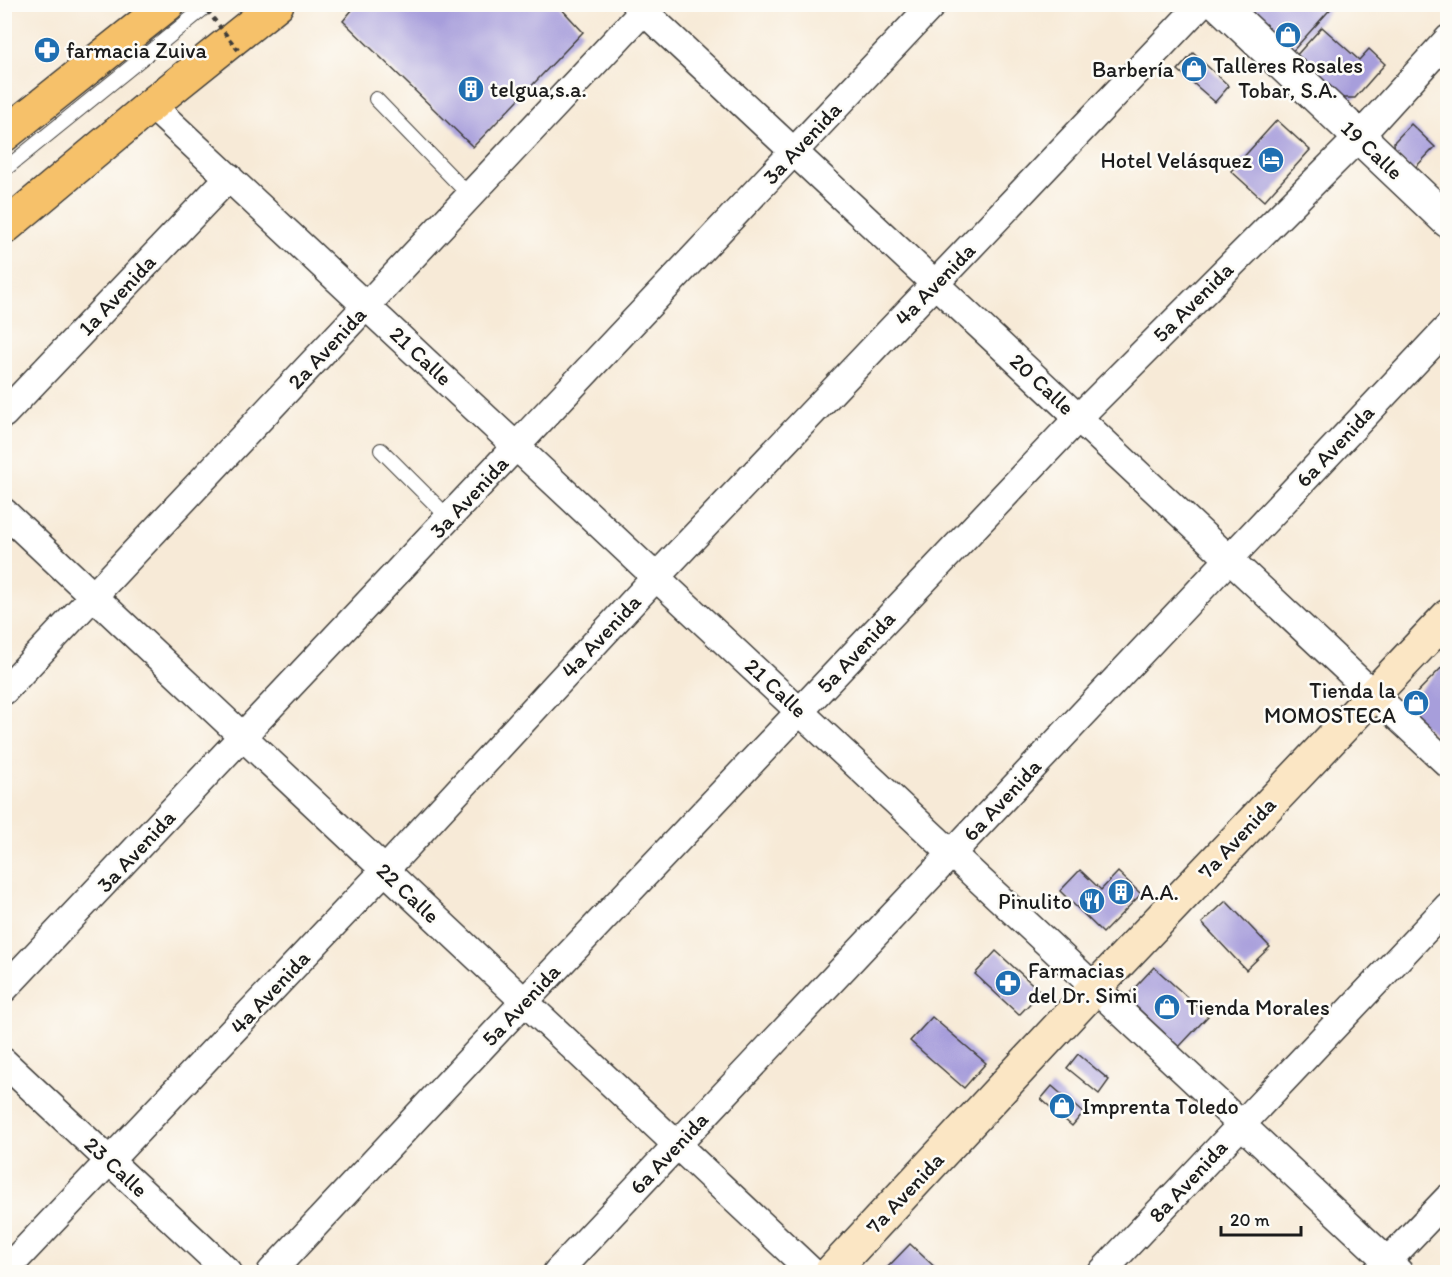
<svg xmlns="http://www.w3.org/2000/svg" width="1452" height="1277" viewBox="0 0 1452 1277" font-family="Itim,sans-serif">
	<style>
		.building { fill: #a79edb }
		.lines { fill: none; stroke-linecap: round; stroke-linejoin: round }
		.service-casing { stroke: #3d3b38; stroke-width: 16 }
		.minor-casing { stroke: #3d3b38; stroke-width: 30 }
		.tertiary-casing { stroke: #3d3b38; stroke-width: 36 }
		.secondary-casing { stroke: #3d3b38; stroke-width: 36 }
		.trunk-casing { stroke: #3d3b38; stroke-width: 36 }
		.service { stroke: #fff; stroke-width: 14 }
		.minor { stroke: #fff; stroke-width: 27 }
		.tertiary { stroke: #fff; stroke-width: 33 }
		.secondary { stroke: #fbe6c4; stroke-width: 33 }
		.trunk { stroke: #f6c16b; stroke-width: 33 }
		.path-bridge { stroke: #3d3b38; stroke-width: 4; stroke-dasharray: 4.5 4.5; stroke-linecap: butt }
		.labels { text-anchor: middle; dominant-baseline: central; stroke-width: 5; stroke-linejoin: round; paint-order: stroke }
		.poi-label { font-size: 22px; fill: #1c1c1c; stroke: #fdfcf7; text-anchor: start }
		.street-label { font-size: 22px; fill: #1c1c1c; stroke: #fdfcf7 }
	</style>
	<rect width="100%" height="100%" fill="#fdfcf7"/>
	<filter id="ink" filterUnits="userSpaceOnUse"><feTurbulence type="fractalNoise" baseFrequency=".0167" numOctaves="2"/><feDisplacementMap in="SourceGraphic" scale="12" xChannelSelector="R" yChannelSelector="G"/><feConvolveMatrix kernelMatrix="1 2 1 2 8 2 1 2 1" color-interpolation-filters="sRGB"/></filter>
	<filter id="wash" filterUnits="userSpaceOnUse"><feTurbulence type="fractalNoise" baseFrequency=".008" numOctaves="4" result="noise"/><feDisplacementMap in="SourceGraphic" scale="24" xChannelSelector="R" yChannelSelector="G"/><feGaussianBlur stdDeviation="1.35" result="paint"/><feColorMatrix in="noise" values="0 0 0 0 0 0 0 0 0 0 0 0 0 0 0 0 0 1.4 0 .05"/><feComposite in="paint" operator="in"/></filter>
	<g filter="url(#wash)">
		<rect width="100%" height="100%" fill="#f7ead7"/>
		<g id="blocks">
			<path class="building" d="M357 4H557L583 32 473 147 343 21Z
				M1250 4H1335L1290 54 1249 16Z
				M1322 27 1359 60 1369 49 1385 64 1355 98H1339L1294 58Z
				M1193 53 1229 86 1215 102 1178 70Z
				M1277 120 1310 150 1264 201 1231 171Z
				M1411 124 1435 147 1412 171 1395 155 1394 142Z
				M1448 661V747L1403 707Z
				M1080 870 1101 890 1118 872 1141 894 1103 933 1060 891Z
				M1226 901 1270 947 1246 970 1202 923Z
				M996 951 1041 992 1019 1015 975 974Z
				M1154 967 1208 1016 1179 1047 1126 997Z
				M932 1017 986 1063 964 1088 910 1041Z
				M1078 1054 1109 1080 1099 1094 1067 1068Z
				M1052 1086 1083 1113 1072 1126 1041 1099Z
				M910 1244 940 1272H883Z"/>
		</g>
	</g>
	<g filter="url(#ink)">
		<use href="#blocks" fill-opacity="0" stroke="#3d3b38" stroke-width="1.5"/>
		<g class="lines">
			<defs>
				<path id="service" d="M376 99 470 196
					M4 170 209 4
					M381 450 449 518"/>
				<path id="minor" d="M636 4 1448 764
					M151 105 1399 1272
					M4 414 229 177
					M4 512 812 1272
					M4 691 650 4
					M4 989 933 4
					M4 1062 228 1272
					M4 1272 385 870 656 577 1201 4
					M271 1272 524 1002 1078 418 1359 137 1448 39
					M557 1272 1448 327
					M1102 1272 1448 906
					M1377 1272 1448 1198"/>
				<path id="tertiary" d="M1219 4 1448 221"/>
				<path id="secondary" d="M831 1272 1095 988 1448 616"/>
				<path id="trunk" d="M4 135 168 4
					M4 228 151 105 277 4"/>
			</defs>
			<use href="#service" class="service-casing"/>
			<use href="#minor" class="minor-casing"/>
			<use href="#tertiary" class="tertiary-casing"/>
			<use href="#secondary" class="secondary-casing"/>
			<use href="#trunk" class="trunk-casing"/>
			<use href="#service" class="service"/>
			<use href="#minor" class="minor"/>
			<use href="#tertiary" class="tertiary"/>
			<use href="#secondary" class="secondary"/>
			<use href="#trunk" class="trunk"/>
			<path class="path-bridge" d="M202 4 242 55"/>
		</g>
	</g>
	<defs>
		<symbol id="shop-disc" viewBox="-11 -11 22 22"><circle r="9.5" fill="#1f6fb2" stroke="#fdfcf7"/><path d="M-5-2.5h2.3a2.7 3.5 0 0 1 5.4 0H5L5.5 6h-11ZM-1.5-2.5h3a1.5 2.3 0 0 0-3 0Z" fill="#fff"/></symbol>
		<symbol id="pharmacy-disc" viewBox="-11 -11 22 22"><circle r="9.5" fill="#1f6fb2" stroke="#fdfcf7"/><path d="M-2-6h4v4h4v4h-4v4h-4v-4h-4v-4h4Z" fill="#fff"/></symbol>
		<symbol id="building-disc" viewBox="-11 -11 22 22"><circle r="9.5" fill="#1f6fb2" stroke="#fdfcf7"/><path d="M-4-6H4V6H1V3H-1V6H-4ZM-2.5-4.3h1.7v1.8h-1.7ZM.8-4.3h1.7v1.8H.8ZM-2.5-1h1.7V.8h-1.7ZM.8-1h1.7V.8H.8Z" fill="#fff"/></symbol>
		<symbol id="hotel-disc" viewBox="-11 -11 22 22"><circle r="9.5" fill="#1f6fb2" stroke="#fdfcf7"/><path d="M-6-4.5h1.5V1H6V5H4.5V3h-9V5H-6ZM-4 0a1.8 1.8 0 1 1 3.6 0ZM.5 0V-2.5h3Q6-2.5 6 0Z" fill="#fff"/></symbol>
		<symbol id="restaurant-disc" viewBox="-11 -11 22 22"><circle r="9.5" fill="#1f6fb2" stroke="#fdfcf7"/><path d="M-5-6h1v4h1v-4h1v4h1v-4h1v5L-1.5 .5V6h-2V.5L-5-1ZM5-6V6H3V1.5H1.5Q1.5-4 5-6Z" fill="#fff"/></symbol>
	</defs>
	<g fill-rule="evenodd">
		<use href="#shop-disc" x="1273" y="20" width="30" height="30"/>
		<use href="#pharmacy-disc" x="32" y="35" width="30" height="30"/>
		<use href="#shop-disc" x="1179" y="54" width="30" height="30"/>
		<use href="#building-disc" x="456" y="74" width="30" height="30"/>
		<use href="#hotel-disc" x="1256" y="145" width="30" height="30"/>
		<use href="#shop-disc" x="1401" y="688" width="30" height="30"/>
		<use href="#building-disc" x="1106" y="877" width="30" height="30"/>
		<use href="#restaurant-disc" x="1077" y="886" width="30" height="30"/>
		<use href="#pharmacy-disc" x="993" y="968" width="30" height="30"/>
		<use href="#shop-disc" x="1152" y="992" width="30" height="30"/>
		<use href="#shop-disc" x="1047" y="1091" width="30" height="30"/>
	</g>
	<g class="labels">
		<g class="poi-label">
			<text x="66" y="50">farmacia Zuiva</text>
			<text x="1288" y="65" text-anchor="middle">Talleres Rosales<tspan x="1288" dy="25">Tobar, S.A.</tspan></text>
			<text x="1174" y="69" text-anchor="end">Barbería</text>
			<text x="490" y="89">telgua,s.a.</text>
			<text x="1252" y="160" text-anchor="end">Hotel Velásquez</text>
			<text x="1396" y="690" text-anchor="end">Tienda la<tspan x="1396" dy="25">MOMOSTECA</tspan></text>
			<text x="1140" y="892">A.A.</text>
			<text x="1072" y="901" text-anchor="end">Pinulito</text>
			<text x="1028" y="970">Farmacias<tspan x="1028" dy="25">del Dr. Simi</tspan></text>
			<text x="1186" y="1007">Tienda Morales</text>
			<text x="1082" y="1106">Imprenta Toledo</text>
		</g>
		<g class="street-label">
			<text transform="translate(802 143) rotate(-47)">3a Avenida</text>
			<text transform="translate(1372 150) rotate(43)">19 Calle</text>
			<text transform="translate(935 284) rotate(-46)">4a Avenida</text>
			<text transform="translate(117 295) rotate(-47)">1a Avenida</text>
			<text transform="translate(1193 302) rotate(-45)">5a Avenida</text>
			<text transform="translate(327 348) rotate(-47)">2a Avenida</text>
			<text transform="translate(421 356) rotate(43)">21 Calle</text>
			<text transform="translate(1042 384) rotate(43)">20 Calle</text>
			<text transform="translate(1335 446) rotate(-47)">6a Avenida</text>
			<text transform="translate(469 497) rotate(-47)">3a Avenida</text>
			<text transform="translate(601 636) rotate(-47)">4a Avenida</text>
			<text transform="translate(856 652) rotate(-47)">5a Avenida</text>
			<text transform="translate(776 688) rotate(43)">21 Calle</text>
			<text transform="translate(1002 800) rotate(-47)">6a Avenida</text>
			<text transform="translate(1237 838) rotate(-47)">7a Avenida</text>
			<text transform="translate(136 851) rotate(-47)">3a Avenida</text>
			<text transform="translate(408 893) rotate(43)">22 Calle</text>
			<text transform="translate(270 992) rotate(-47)">4a Avenida</text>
			<text transform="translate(521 1005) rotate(-47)">5a Avenida</text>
			<text transform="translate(669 1153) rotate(-47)">6a Avenida</text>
			<text transform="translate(116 1167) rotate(43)">23 Calle</text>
			<text transform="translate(1188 1181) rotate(-47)">8a Avenida</text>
			<text transform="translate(905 1193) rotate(-47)">7a Avenida</text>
		</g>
	</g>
	<rect width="1452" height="1277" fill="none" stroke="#fdfcf7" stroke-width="24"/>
	<path d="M1221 1226v9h80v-9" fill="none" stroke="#1c1c1c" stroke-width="3"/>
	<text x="1230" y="1226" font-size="18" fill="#1c1c1c" stroke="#fdfcf7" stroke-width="4.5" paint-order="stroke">20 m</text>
</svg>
